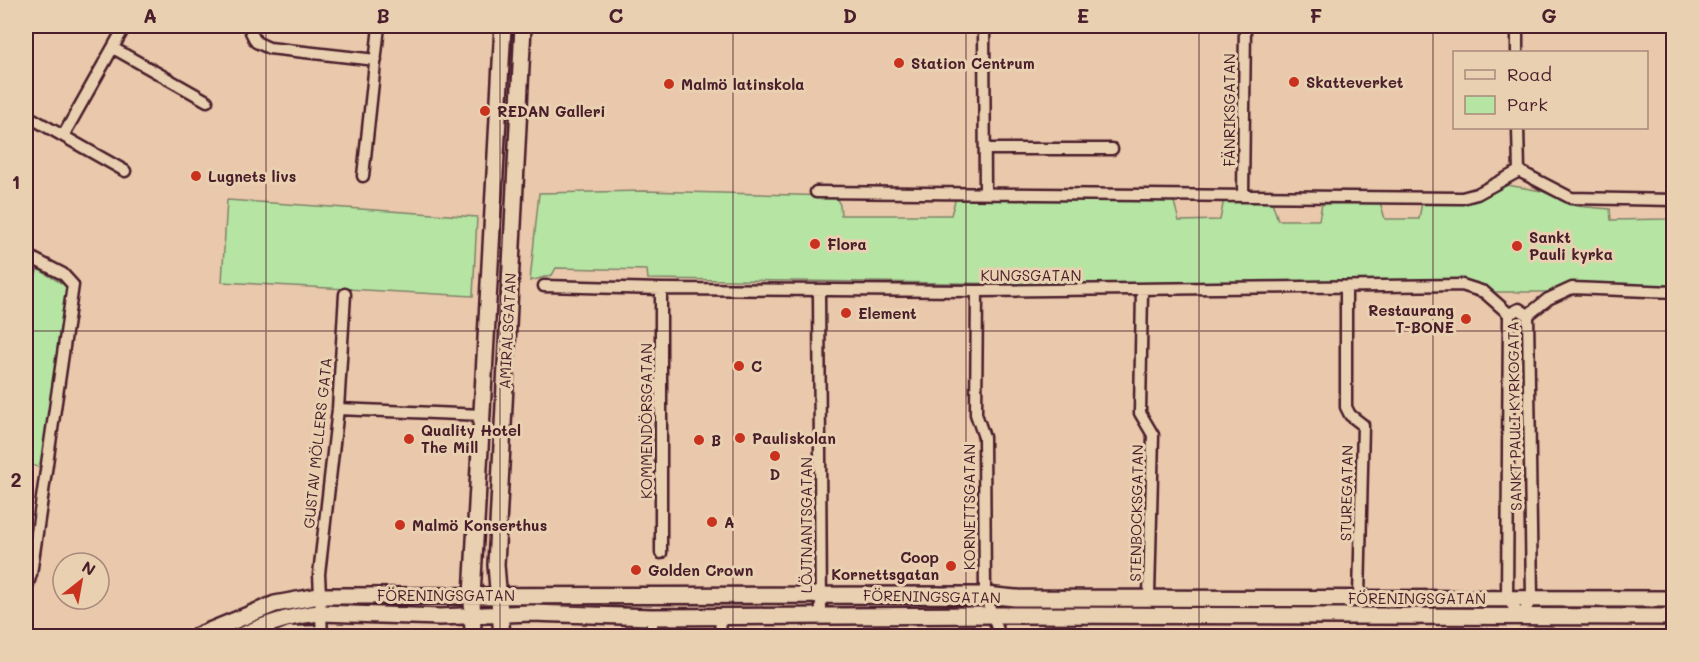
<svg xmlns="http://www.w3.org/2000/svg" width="1699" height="662" viewBox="0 0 1699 662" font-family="Mali,sans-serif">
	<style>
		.green { fill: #b5e4a3; stroke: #808267; stroke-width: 1.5 }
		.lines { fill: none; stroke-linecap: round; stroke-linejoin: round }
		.street-casing { stroke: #4a1f2b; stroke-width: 15 }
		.secondary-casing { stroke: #4a1f2b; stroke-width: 20 }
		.street { stroke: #e9d0b1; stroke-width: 10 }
		.secondary { stroke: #e9d0b1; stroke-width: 15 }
		.grid { fill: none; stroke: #4a1f2b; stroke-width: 1.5; stroke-opacity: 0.55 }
		.poi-dot { fill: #c8321e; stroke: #e9d0b1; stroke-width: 2 }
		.labels { text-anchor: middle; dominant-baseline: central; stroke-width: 6; stroke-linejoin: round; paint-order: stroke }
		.poi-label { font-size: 15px; font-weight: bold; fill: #4a1f2b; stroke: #e9d0b1; text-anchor: start }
		.street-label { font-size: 15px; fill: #4a1f2b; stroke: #e9d0b1 }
		.neatline { fill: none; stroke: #4a1f2b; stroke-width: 2 }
		.grid-label { font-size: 20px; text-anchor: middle; font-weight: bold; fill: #4a1f2b }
	</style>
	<rect width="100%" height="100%" fill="#e9c8ab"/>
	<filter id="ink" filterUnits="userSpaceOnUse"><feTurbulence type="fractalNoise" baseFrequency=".0167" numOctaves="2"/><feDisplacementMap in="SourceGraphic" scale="12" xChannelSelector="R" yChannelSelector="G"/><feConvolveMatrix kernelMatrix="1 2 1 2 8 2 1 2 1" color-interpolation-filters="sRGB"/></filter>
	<g filter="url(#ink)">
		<path class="green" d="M1507 185 1542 191 1576 206 1610 209 1611 220 1668 219V208H1673V292H1484L1442 281 1110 285 648 279 647 270 556 268 552 275 530 281 539 193 644 191 835 196 840 205 841 215H951L956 197 1173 198 1179 221 1220 220 1224 199 1272 202 1278 220H1319L1322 204 1380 202 1385 219H1419L1422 202 1460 203Z
			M227 200 477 217 473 296 222 282Z
			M38 269 68 287 44 468 26 464C26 446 32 431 26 414V304Z
			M1219 635H1673L1674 636H1219Z"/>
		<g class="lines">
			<defs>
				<path id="street" d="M252 26 251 32 256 42 269 48 376 60
					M984 26 985 193
					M1517 26V52
					M113 48 207 101
					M26 115 125 171
					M1518 128 1519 171
					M63 136 125 26
					M985 149H1112
					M363 176 379 26
					M816 192 1462 198 1477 194 1519 171 1571 198 1674 200
					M1243 195 1245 26
					M26 255 63 274 73 285 31 574 26 590
					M544 286 661 289 977 291 1462 285 1484 292 1509 314
					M1346 288V407L1350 415 1363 425 1359 598
					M819 290 821 617
					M1142 290 1140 413 1153 435 1149 596
					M977 291 976 414 984 437 985 595 1000 636
					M1519 309 1528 315 1532 598 1521 617 1507 598 1509 314Z
					M1528 315 1548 299 1572 288 1674 292
					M338 409 483 415
					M661 553V289
					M280 636 290 632 322 631
					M322 636 319 574 338 409 345 294
					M652 636V617
					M720 636 721 617"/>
				<path id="secondary" d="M197 636 275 604 319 596 985 595 1015 598 1674 599
					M241 636C266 624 293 615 321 613L440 617 531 613 652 617 994 615 1674 617
					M473 636 472 596 503 26
					M502 636 496 565 523 26"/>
			</defs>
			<use href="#street" class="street-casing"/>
			<use href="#secondary" class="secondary-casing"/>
			<use href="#street" class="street"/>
			<use href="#secondary" class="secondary"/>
		</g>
	</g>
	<path class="grid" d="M266 26V636M500 26V636M733 26V636M966 26V636M1199 26V636M1433 26V636M26 331H1674"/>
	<g class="poi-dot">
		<circle cx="899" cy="63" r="6"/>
		<circle cx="1294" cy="82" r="6"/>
		<circle cx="669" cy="84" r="6"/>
		<circle cx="485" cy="111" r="6"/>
		<circle cx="196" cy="176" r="6"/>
		<circle cx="815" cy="244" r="6"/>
		<circle cx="1517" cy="246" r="6"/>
		<circle cx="846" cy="313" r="6"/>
		<circle cx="1466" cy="319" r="6"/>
		<circle cx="739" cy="366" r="6"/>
		<circle cx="740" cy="438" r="6"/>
		<circle cx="409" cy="439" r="6"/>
		<circle cx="699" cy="440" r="6"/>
		<circle cx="775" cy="456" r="6"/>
		<circle cx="712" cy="522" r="6"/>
		<circle cx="400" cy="525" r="6"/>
		<circle cx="951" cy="566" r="6"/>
		<circle cx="636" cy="570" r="6"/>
	</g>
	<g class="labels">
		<g class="poi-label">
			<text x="911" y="63">Station Centrum</text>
			<text x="1306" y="82">Skatteverket</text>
			<text x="681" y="84">Malmö latinskola</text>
			<text x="497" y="111">REDAN Galleri</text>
			<text x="208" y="176">Lugnets livs</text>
			<text x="1529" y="237">Sankt<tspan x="1529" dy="17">Pauli kyrka</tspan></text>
			<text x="827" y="244">Flora</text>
			<text x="1454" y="310" text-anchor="end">Restaurang<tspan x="1454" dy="17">T-BONE</tspan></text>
			<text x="858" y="313">Element</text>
			<text x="751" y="366">C</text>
			<text x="421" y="430">Quality Hotel<tspan x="421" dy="17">The Mill</tspan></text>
			<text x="752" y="438">Pauliskolan</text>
			<text x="711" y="440">B</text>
			<text x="775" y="474" text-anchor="middle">D</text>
			<text x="724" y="522">A</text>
			<text x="412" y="525">Malmö Konserthus</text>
			<text x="939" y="557" text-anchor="end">Coop<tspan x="939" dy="17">Kornettsgatan</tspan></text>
			<text x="648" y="570">Golden Crown</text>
		</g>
		<g class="street-label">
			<text transform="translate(1229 110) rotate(-90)">FÄNRIKSGATAN</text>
			<text x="1031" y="275">KUNGSGATAN</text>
			<text transform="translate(507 331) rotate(-87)">AMIRALSGATAN</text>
			<text transform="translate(1514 416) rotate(-91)">SANKT PAULI KYRKOGATA</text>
			<text transform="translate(646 421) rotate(-90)">KOMMENDÖRSGATAN</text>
			<text transform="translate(317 443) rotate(-84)">GUSTAV MÖLLERS GATA</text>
			<text transform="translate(1346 493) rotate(-89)">STUREGATAN</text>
			<text transform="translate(969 507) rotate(-90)">KORNETTSGATAN</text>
			<text transform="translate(1136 513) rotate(-89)">STENBOCKSGATAN</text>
			<text transform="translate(806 525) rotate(-90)">LÖJTNANTSGATAN</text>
			<text x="446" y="595">FÖRENINGSGATAN</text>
			<text transform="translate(932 596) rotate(1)">FÖRENINGSGATAN</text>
			<text x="1417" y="598">FÖRENINGSGATAN</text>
		</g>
	</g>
	<rect width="1699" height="662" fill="none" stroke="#e9d0b1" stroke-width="66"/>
	<rect x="1453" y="51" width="195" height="78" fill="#e9d0b1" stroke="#a9897b" stroke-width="1.5"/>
	<rect x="1465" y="70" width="30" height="9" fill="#e9d0b1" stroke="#a9897b" stroke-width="1.5"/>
	<text x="1507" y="81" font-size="18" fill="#4a1f2b">Road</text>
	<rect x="1465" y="96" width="30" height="18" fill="#b5e4a3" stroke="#a9897b" stroke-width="1.5"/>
	<text x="1507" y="111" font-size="18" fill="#4a1f2b">Park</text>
	<g transform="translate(81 581) rotate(31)"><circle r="28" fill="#e9d0b1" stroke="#a9897b" stroke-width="1.5"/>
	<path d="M0-4.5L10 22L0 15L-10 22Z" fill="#c8321e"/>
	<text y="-9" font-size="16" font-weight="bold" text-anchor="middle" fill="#4a1f2b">N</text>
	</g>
	<rect x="33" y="33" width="1633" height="596" class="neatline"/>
	<g class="grid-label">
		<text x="150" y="23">A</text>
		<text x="383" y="23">B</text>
		<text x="616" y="23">C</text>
		<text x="850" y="23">D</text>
		<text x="1083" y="23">E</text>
		<text x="1316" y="23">F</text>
		<text x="1549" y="23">G</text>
		<text x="16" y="189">1</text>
		<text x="16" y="487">2</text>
	</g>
</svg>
